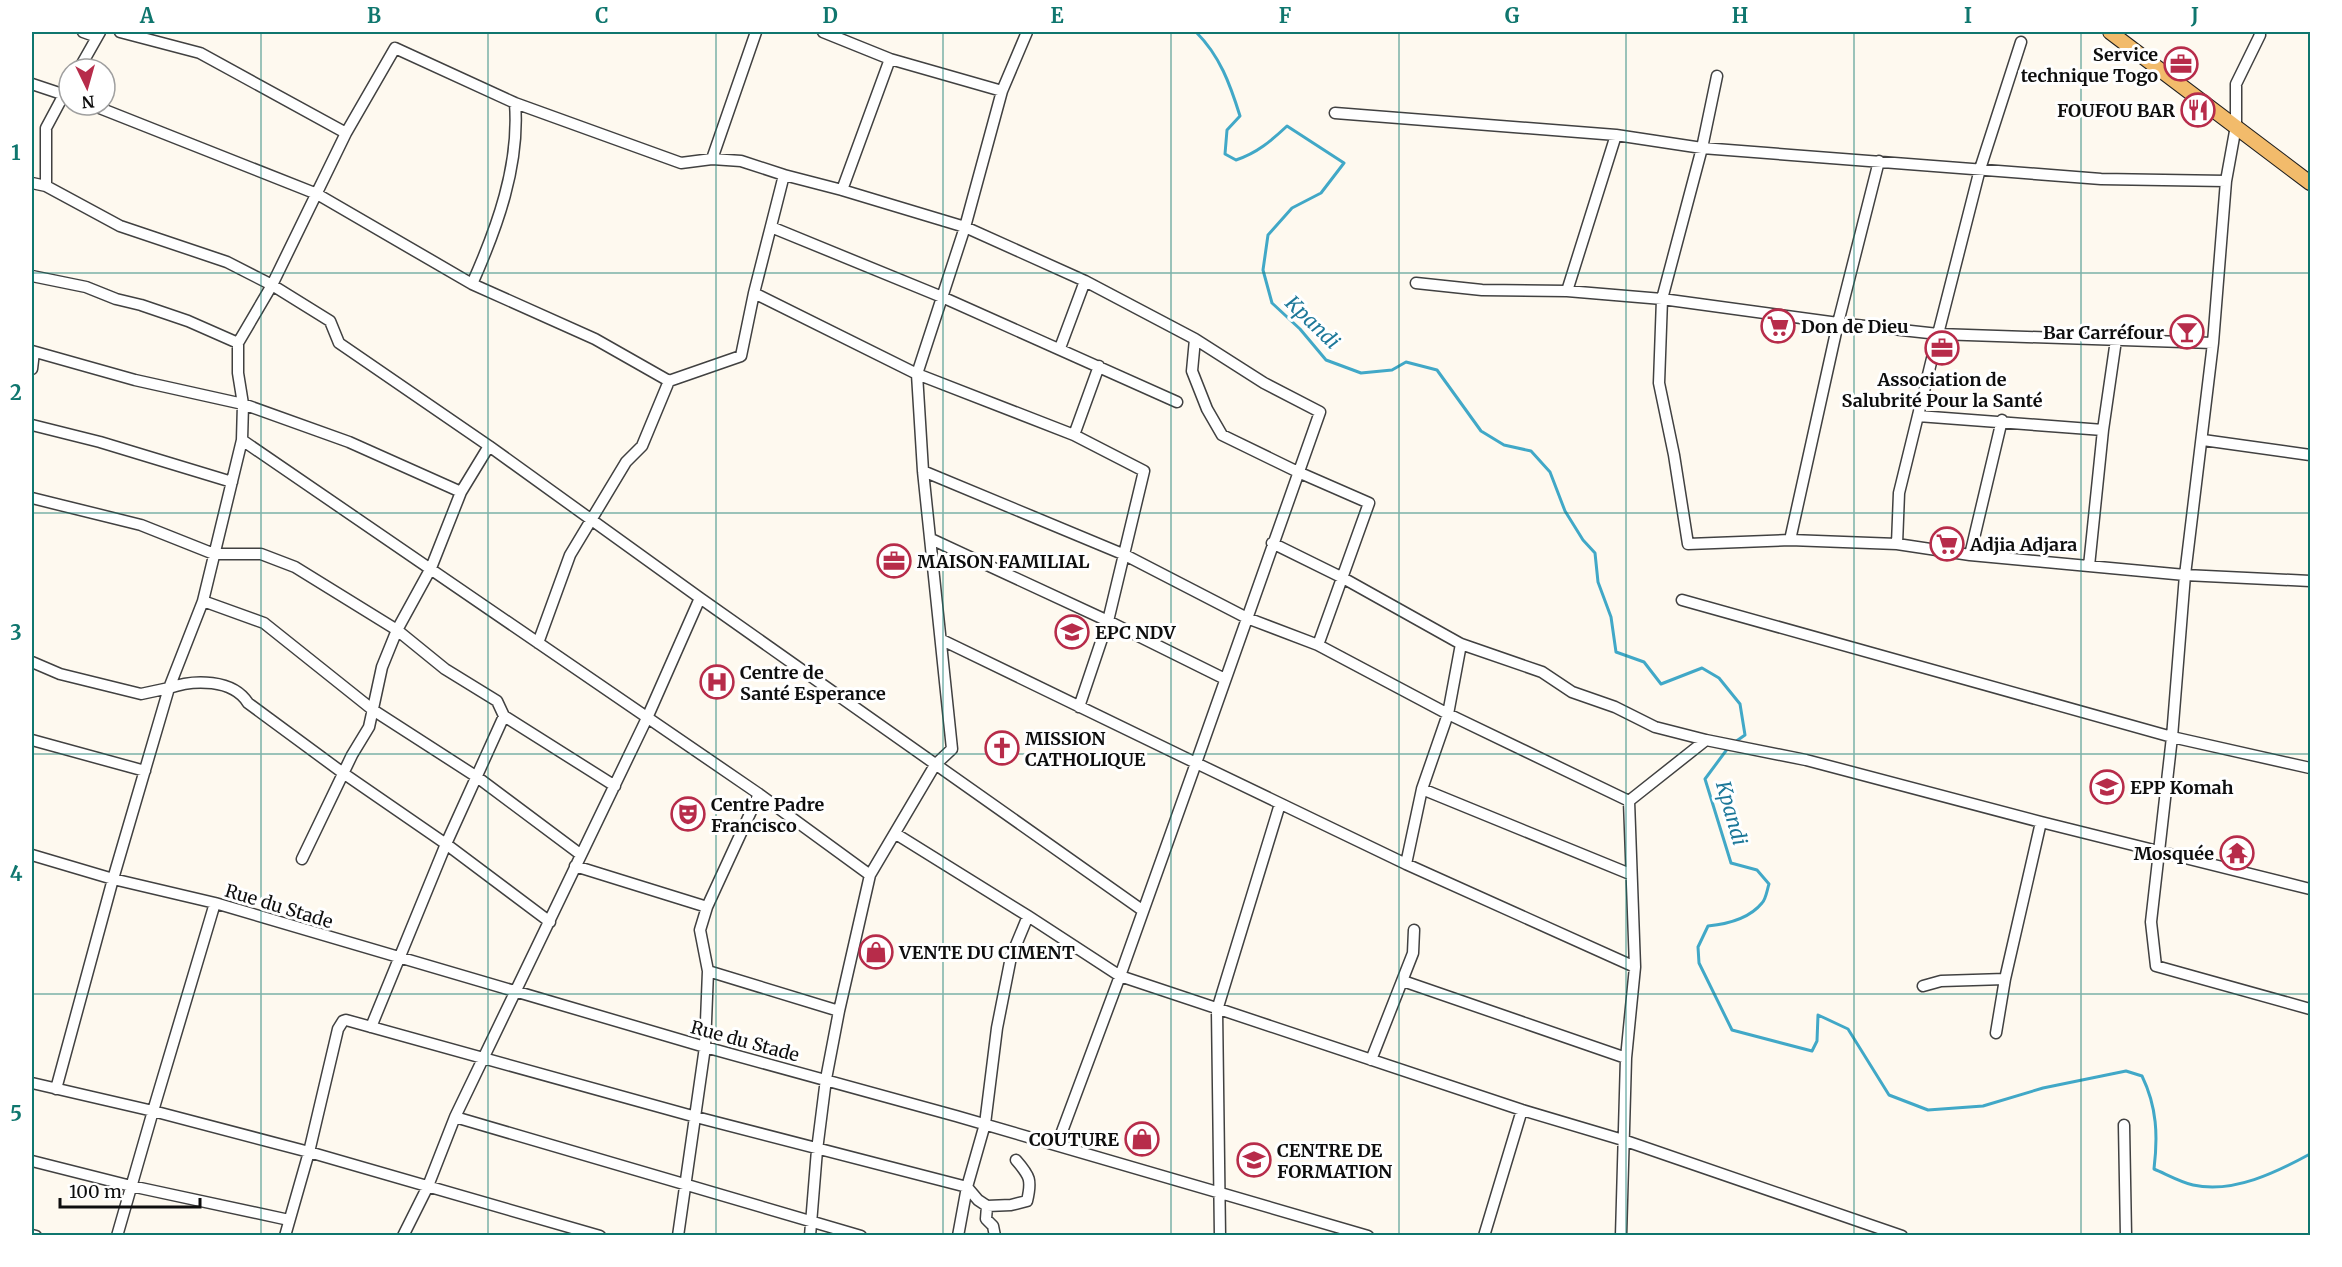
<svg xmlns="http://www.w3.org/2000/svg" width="2342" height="1267" viewBox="0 0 2342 1267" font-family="Merriweather,serif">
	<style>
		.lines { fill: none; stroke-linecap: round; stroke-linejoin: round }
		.stream { stroke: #41a8c7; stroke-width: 3 }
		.minor-casing { stroke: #414141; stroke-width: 13 }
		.major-casing { stroke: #1f1f1f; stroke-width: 16 }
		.minor { stroke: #fff; stroke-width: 10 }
		.major { stroke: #f2bb6b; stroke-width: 14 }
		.grid { fill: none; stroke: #0f766e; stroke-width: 1.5; stroke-opacity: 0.55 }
		.labels { text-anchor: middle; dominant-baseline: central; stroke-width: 6; stroke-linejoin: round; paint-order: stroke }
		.poi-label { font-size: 18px; font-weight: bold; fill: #0e0e0e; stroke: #fff; text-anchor: start }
		.street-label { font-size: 18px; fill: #0e0e0e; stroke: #fff }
		.water-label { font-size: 20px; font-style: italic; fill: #1d7899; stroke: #fff }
		.neatline { fill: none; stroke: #0f766e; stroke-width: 2 }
		.grid-label { font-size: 20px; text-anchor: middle; font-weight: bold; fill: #0f766e }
	</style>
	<rect width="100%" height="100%" fill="#fef9ef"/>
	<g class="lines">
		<path class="stream" d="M1196 32C1220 56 1230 84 1240 116L1227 130 1225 154 1236 160C1257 153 1271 141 1287 126L1344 163 1321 193 1292 208 1268 235 1263 270 1272 303 1300 329 1326 360 1361 373 1392 370 1406 362 1437 370 1481 431 1504 445 1531 451 1550 472 1565 511 1583 540 1595 553 1598 582 1611 617 1616 652 1644 662 1661 684 1702 668 1719 678 1740 704 1745 735 1735 742
			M1728 748 1705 779 1731 863 1757 870 1769 884C1767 890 1766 899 1762 903 1749 919 1728 924 1708 926L1698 947 1699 963 1732 1030 1812 1051 1817 1041 1818 1015 1848 1029 1889 1095 1928 1110 1983 1106 2043 1088 2126 1071 2142 1076C2157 1107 2158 1136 2154 1169 2166 1174 2180 1182 2193 1185 2233 1194 2277 1172 2310 1154"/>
		<defs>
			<path id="minor" d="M83 32 97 37
				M120 32 200 53 346 133
				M823 32 890 59 1002 91
				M1027 32 1002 91 965 227 917 374 1074 435 1144 471 1108 621 1079 707
				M79 69 100 32
				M1717 76 1702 148 1662 299 1659 383 1674 455 1688 544 1790 540 1897 544 1970 555 2185 575 2213 343 2226 181 2236 126V84L2260 35 2259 32
				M32 84 68 96
				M92 105 317 194 472 284 595 339 669 381
				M1335 113 1616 135 1702 148 2101 179 2226 181
				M712 159 756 32
				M32 183 46 186 120 226 227 262 272 285 330 321 339 343 489 446 461 492 431 568 397 630 382 667 369 727 352 755 302 859
				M46 186V128L69 85
				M842 190 890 59
				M771 227 942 297 1177 402
				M32 276 86 287 116 299 141 305 188 321 238 343
				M1416 283 1482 290 1567 291 1662 299 1838 323 1938 334 2213 343
				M472 284C497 228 520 165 515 103
				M1567 291 1616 135
				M754 293 917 374 923 471 952 749 935 765 870 875 839 1011 826 1079 817 1150 810 1236
				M1195 339 1192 371 1207 409 1222 435 1298 472 1369 503 1318 645
				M1060 348 1085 281
				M32 351 135 380 243 404 349 442 461 492
				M32 369 34 352
				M1918 416 2103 430
				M32 425 100 442 232 482
				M1074 435 1099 366
				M242 440 759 794 870 875
				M2203 440 2310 455
				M489 446 700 598 1142 910
				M923 471 1125 555 1247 618 1318 645 1448 714 1629 801
				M32 498 141 525 214 554H261L295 567 397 630 445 669 497 701 504 716 615 786
				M931 539 1108 621 1225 679
				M1790 540 1838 323 1879 161
				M1272 543 1343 578 1461 644 1542 672 1572 692 1615 707 1655 727 1706 740
				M1897 544 1899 493 1938 334 1980 169 2021 42
				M1970 555 2002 420
				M2089 566 2103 430 2116 340
				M2310 581 2185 575 2172 737 2151 922 2156 966 2310 1009
				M1682 600 2172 737 2310 768
				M203 601 264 623 373 710 477 777 580 854
				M538 643 570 555 626 462 642 446 669 381 741 356 754 293 784 175 842 190 965 227 1085 281 1195 339 1264 383 1320 412 1196 763 942 640
				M32 662 60 674 141 694 169 688
				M32 740 145 771
				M1422 789 1630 874
				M1629 801 1706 740 1806 760 2041 822 2310 889
				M896 834 1028 916 1120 976 1522 1110 1623 1140 1902 1236
				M32 855 113 879 215 903 705 1047 956 1116 1368 1236
				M1406 864 1422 789 1448 714 1461 644
				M575 866 707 907
				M550 922 446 844 343 773 248 703C233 679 194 679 169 688L203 601 242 440 243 404 238 373V343L272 285 346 133 395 48 515 103 681 163 712 159 741 161 784 175
				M708 971 839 1011
				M1403 981 1626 1058
				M1923 986 1941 981 2005 979
				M371 1027 446 844 504 716
				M1996 1033 2005 979 2041 822
				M1371 1060 1413 953 1414 930
				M32 1083 153 1111 215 903
				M56 1089 113 879 169 688
				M455 1117 861 1236
				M2124 1125 2126 1236
				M1057 1145 1120 976 1196 763 1406 864 1635 967
				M32 1161 131 1186 289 1220
				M987 1206 1011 1205 1027 1201C1032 1180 1030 1176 1016 1160
				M32 1235 36 1236
				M117 1236 153 1111 309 1152 600 1236
				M285 1236 309 1152 338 1029 343 1021 346 1020 696 1117 967 1187 978 1200 987 1206 986 1219 993 1226 995 1236
				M403 1236 428 1186 455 1117 647 718 700 598
				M678 1236 705 1047 708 971 700 930 707 907 759 794
				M958 1236 967 1187 985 1124 997 1028 1011 957 1028 916
				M1220 1236 1217 1010 1280 804
				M1484 1236 1522 1110
				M1621 1236 1626 1058 1635 967 1629 801"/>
			<path id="major" d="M2110 32 2310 183"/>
		</defs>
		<use href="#minor" class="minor-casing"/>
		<use href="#major" class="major-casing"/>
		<use href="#minor" class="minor"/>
		<use href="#major" class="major"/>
	</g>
	<path class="grid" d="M261 32V1236M488 32V1236M716 32V1236M943 32V1236M1171 32V1236M1399 32V1236M1626 32V1236M1854 32V1236M2081 32V1236M32 273H2310M32 513H2310M32 754H2310M32 994H2310"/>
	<defs>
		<symbol id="office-ring" viewBox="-11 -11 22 22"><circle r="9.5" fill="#fff" stroke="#b72c4a" stroke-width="1.5"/><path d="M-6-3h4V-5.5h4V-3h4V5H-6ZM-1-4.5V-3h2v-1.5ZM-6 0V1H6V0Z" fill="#b72c4a"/></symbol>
		<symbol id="restaurant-ring" viewBox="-11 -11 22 22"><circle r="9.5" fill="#fff" stroke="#b72c4a" stroke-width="1.5"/><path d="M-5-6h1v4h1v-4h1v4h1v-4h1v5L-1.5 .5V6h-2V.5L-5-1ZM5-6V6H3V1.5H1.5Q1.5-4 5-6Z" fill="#b72c4a"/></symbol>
		<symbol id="supermarket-ring" viewBox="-11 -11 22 22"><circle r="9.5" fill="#fff" stroke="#b72c4a" stroke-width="1.5"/><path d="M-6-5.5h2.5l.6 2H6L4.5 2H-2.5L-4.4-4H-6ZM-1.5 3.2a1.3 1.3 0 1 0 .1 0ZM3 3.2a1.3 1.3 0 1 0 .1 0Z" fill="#b72c4a"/></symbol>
		<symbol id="bar-ring" viewBox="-11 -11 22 22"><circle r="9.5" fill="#fff" stroke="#b72c4a" stroke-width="1.5"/><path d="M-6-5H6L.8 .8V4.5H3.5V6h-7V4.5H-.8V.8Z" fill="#b72c4a"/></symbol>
		<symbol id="school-ring" viewBox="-11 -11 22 22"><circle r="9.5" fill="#fff" stroke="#b72c4a" stroke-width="1.5"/><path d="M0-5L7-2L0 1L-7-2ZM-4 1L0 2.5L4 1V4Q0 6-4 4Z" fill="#b72c4a"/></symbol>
		<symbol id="hospital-ring" viewBox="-11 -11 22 22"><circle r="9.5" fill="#fff" stroke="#b72c4a" stroke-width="1.5"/><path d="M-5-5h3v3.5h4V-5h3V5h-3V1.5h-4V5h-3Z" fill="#b72c4a"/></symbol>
		<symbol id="church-ring" viewBox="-11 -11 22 22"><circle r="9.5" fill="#fff" stroke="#b72c4a" stroke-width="1.5"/><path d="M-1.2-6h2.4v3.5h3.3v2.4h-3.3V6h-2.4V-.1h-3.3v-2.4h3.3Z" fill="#b72c4a"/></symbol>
		<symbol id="theatre-ring" viewBox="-11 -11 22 22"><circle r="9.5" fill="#fff" stroke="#b72c4a" stroke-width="1.5"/><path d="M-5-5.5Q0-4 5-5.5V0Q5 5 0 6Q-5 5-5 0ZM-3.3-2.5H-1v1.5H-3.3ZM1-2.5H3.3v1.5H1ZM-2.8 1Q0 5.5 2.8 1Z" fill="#b72c4a"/></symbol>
		<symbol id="temple-ring" viewBox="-11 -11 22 22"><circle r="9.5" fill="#fff" stroke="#b72c4a" stroke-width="1.5"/><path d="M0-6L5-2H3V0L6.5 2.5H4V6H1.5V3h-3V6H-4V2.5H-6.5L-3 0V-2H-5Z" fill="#b72c4a"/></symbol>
		<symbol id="shop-ring" viewBox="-11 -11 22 22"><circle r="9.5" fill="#fff" stroke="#b72c4a" stroke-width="1.5"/><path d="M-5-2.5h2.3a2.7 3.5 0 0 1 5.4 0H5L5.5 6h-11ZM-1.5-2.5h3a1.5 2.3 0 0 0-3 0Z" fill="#b72c4a"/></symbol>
		<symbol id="university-ring" viewBox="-11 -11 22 22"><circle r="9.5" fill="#fff" stroke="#b72c4a" stroke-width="1.5"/><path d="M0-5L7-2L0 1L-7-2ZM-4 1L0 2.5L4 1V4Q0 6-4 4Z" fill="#b72c4a"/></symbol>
	</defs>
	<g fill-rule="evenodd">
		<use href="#office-ring" x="2162" y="45" width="38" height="38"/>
		<use href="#restaurant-ring" x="2179" y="91" width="38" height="38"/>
		<use href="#supermarket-ring" x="1759" y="307" width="38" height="38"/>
		<use href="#bar-ring" x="2168" y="313" width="38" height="38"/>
		<use href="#office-ring" x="1923" y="329" width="38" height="38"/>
		<use href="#supermarket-ring" x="1928" y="525" width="38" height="38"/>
		<use href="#office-ring" x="875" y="542" width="38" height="38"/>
		<use href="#school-ring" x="1053" y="613" width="38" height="38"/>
		<use href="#hospital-ring" x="698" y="663" width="38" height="38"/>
		<use href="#church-ring" x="983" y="729" width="38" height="38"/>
		<use href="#school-ring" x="2088" y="768" width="38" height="38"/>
		<use href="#theatre-ring" x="669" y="795" width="38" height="38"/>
		<use href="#temple-ring" x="2218" y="834" width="38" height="38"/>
		<use href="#shop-ring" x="857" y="933" width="38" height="38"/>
		<use href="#shop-ring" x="1123" y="1120" width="38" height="38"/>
		<use href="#university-ring" x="1235" y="1141" width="38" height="38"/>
	</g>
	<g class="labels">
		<g class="poi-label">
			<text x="2158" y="54" text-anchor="end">Service<tspan x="2158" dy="21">technique Togo</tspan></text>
			<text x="2175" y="110" text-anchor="end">FOUFOU BAR</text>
			<text x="1801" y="326">Don de Dieu</text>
			<text x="2164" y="332" text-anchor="end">Bar Carréfour</text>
			<text x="1942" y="379" text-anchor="middle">Association de<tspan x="1942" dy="21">Salubrité Pour la Santé</tspan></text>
			<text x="1970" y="544">Adjia Adjara</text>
			<text x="917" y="561">MAISON FAMILIAL</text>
			<text x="1095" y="632">EPC NDV</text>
			<text x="740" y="672">Centre de<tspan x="740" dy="21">Santé Esperance</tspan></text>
			<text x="1025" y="738">MISSION<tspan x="1025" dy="21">CATHOLIQUE</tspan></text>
			<text x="2130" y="787">EPP Komah</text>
			<text x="711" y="804">Centre Padre<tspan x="711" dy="21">Francisco</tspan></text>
			<text x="2214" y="853" text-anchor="end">Mosquée</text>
			<text x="899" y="952">VENTE DU CIMENT</text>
			<text x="1119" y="1139" text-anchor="end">COUTURE</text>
			<text x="1277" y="1150">CENTRE DE<tspan x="1277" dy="21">FORMATION</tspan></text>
		</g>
		<g class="street-label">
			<text transform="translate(279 906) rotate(17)">Rue du Stade</text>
			<text transform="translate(745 1041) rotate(15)">Rue du Stade</text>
		</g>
		<g class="water-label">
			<text transform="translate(1313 322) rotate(44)">Kpandi</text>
			<text transform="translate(1732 813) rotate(74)">Kpandi</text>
		</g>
	</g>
	<rect width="2342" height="1267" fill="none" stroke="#ffffff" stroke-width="66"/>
	<g transform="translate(87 87) rotate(175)"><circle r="28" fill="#ffffff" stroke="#9f9f9f" stroke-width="1.5"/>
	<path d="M0-4.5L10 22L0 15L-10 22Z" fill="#b72c4a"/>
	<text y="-9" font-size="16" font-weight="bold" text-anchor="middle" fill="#0e0e0e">N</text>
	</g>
	<path d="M60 1198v9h140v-9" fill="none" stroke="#0e0e0e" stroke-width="3"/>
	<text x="69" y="1198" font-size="18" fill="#0e0e0e" stroke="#ffffff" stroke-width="4.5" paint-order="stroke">100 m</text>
	<rect x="33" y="33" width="2276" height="1201" class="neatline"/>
	<g class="grid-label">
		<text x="147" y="23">A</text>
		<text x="374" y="23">B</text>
		<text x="602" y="23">C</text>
		<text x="830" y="23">D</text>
		<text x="1057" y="23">E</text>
		<text x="1285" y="23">F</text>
		<text x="1512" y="23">G</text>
		<text x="1740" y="23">H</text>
		<text x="1968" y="23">I</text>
		<text x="2195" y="23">J</text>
		<text x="16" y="160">1</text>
		<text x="16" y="400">2</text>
		<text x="16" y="640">3</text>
		<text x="16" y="881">4</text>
		<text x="16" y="1121">5</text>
	</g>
</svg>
